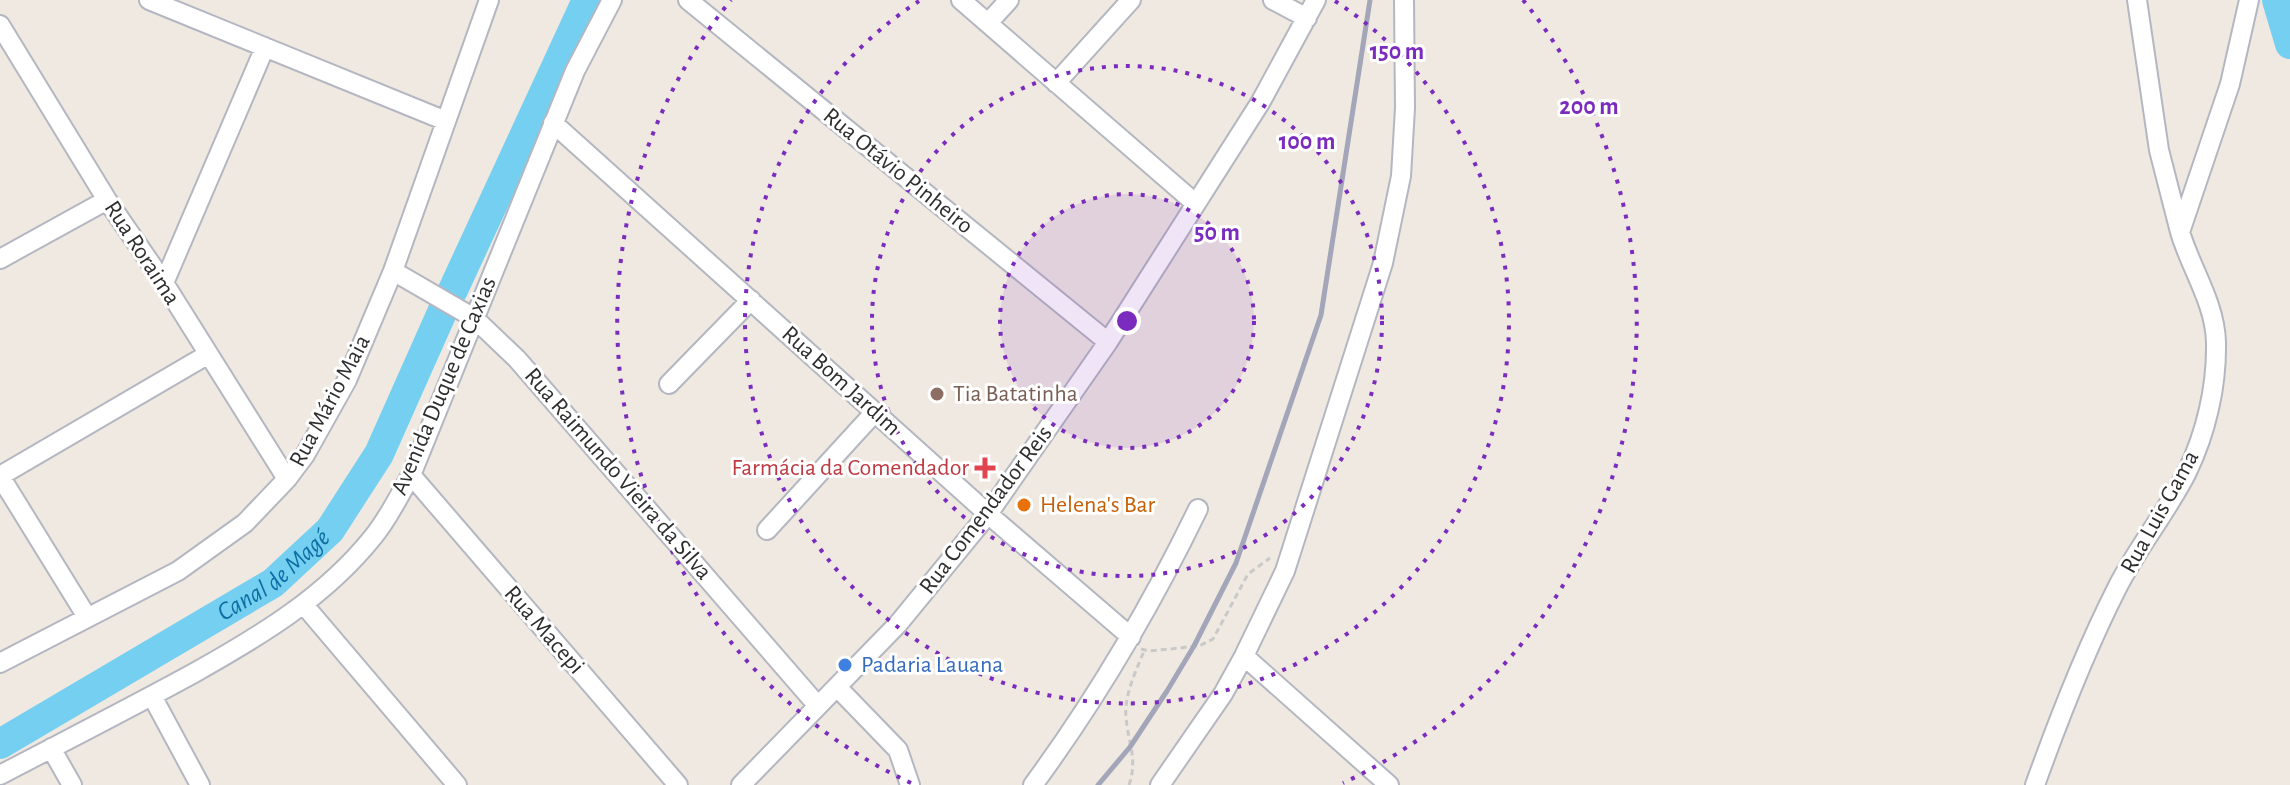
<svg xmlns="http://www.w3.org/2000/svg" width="2290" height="785" viewBox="0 0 2290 785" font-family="'Alegreya Sans',sans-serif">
<rect width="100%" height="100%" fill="#efe9e1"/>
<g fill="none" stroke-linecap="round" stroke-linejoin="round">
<!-- river -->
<g stroke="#75cff0" stroke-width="30">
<path d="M2277,0L2290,44"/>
<path d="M453,290L587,0"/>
<path id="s1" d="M0,744L273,583L330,530L379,454L444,308"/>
</g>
<defs>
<path id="minor" d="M149,0L446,121
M688,0L1108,342
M961,0L1195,203
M1273,0L1307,18
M2137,0L2159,150L2180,232
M988,23L1009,0
M0,25L107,200L164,283L287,479
M1056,83L1131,0
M553,123L988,514L1131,637
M0,259L107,200
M393,271L474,318L517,359L818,706
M164,283L265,47
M669,384L751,300
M411,475L678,785
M0,476L207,355
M0,476L87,617
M767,530L875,412
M304,605L457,785
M1244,656L1389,785
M0,663L178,571L245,523L287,479L305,455L347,380L393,271L489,0
M837,687L898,750L910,785
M152,696L200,785
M51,748L72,785
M0,775C65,741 130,708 194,673C260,636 325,597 373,537C388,519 399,496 411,475L575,71L612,0
M741,785L898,624L988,514L1108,342L1260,103L1316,0
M1033,785C1097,698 1151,606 1198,509
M1160,785L1223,694L1244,656L1285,571L1383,263L1401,176L1405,108L1404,0
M2035,785C2059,718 2085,651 2117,588C2137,548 2167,512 2187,472C2206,433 2217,386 2216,342C2215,303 2191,269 2180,232L2230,84L2249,0"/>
</defs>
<!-- minor casing -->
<use href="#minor" stroke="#b4b7c1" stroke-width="22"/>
<!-- path -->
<path stroke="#c9c9c9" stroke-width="3" stroke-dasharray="6 4" stroke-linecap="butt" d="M1141,649L1149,651L1180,648L1201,645L1213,639L1248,574L1270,558
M1129,785C1138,759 1128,743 1126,717C1124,695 1136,671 1144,651"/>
<!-- minor -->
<use href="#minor" stroke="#fff" stroke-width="18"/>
<!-- rail -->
<path stroke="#a3a6b8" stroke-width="5" d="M1098,785L1130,747L1167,691L1194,646L1236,563L1321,315L1370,0"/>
</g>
<!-- distance rings -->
<circle cx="1127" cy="321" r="127" fill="#7b2cbf" fill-opacity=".12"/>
<g fill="none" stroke="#7b2cbf" stroke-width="4" stroke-dasharray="4 8">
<circle cx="1127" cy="321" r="127"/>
<circle cx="1127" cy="321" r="255"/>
<path d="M1335 1A382 382 0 1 1 919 1"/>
<path d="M911 783A510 510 0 0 1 731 0M1523 0A510 510 0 0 1 1343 783"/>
</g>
<!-- markers -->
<circle fill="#8d6e63" stroke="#fff" stroke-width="3" cx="937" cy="394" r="8"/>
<path fill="#e0444e" stroke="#fff" stroke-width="3" d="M981 456h8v8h8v8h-8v8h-8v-8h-8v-8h8z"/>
<circle fill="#e8710a" stroke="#fff" stroke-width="3" cx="1024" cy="505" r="8"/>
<circle fill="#3f7fe0" stroke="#fff" stroke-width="3" cx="845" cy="665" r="8"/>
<g text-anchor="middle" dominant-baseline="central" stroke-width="6" stroke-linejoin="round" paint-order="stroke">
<!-- street labels -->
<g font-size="24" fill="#2e2e2e" stroke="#fff">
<text transform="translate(898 171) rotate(39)">Rua Otávio Pinheiro</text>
<text transform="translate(142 253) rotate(57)">Rua Roraima</text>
<text transform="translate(841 381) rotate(42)">Rua Bom Jardim</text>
<text transform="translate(444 386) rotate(-67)">Avenida Duque de Caxias</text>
<text transform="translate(330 401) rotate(-62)">Rua Mário Maia</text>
<text transform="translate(618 474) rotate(49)">Rua Raimundo Vieira da Silva</text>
<text transform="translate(986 510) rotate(-53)">Rua Comendador Reis</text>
<text transform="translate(2160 512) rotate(-61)">Rua Luis Gama</text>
<text transform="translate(544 630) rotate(49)">Rua Macepi</text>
</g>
<!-- education labels -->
<g font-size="24" fill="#785e54" stroke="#fff" text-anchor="start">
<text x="953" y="394">Tia Batatinha</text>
</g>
<!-- health labels -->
<g font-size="24" fill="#be3a42" stroke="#fff" text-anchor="end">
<text x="969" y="468">Farmácia da Comendador</text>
</g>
<!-- food labels -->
<g font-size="24" fill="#c56008" stroke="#fff" text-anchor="start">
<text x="1040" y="505">Helena's Bar</text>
</g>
<!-- shop labels -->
<g font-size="24" fill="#366cbe" stroke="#fff" text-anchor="start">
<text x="861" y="665">Padaria Lauana</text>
</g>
<!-- water labels -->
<g font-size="26" font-style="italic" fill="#0d6fa3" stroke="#fff">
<text stroke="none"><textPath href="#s1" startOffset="322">Canal de Magé</textPath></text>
</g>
</g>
<circle cx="1127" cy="321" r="12" fill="#7b2cbf" stroke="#fff" stroke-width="4"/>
<g font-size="24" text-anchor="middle" font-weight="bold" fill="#7b2cbf" stroke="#fff" stroke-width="6" stroke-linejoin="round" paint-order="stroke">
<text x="1397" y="59">150 m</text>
<text x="1589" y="114">200 m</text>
<text x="1307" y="149">100 m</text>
<text x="1217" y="240">50 m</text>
</g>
</svg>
